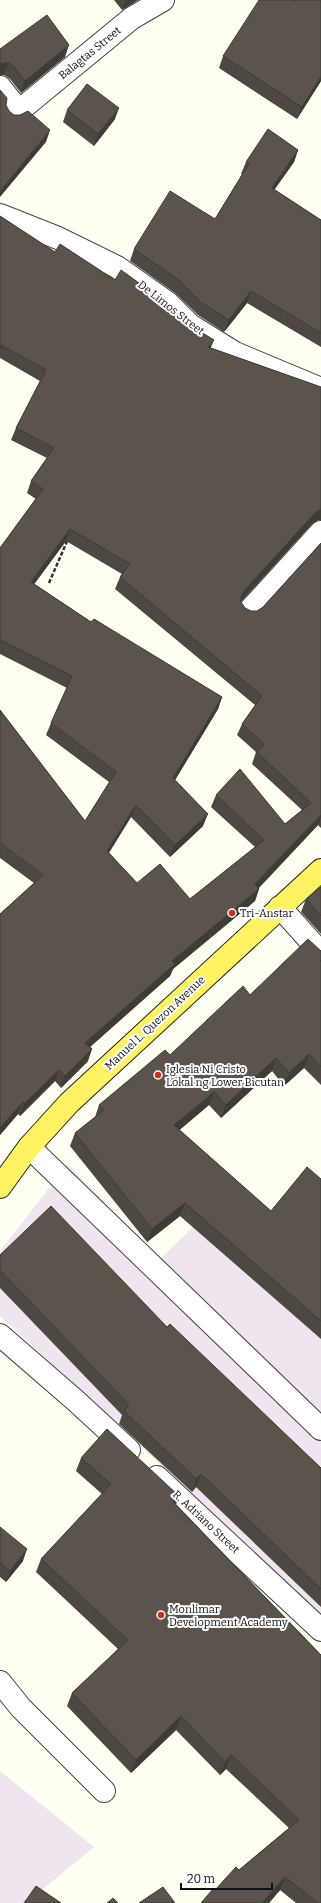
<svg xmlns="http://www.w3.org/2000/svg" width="321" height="1903" viewBox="0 0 321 1903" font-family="Bitter,serif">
<rect width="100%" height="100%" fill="#fffff3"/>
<!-- industrial -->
<path fill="#efe5ee" d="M68,1164L159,1260L194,1226L321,1338V1613L0,1316V1251Z
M0,1771L94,1847L26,1903H0Z"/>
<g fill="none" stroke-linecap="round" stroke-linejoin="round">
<defs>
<path id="minor" d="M0,87L19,111
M14,115L132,18L163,0
M0,215L58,238L117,267L168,303L190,325L235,353L321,389
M249,611L321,532
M280,907L321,953
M29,1147L321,1429
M0,1335L76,1401L129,1450
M157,1477L321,1630
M0,1682L21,1708L104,1791"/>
<path id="major" d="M0,1187L29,1147L69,1103L321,870"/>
</defs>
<!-- minor casing -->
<use href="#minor" stroke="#434343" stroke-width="24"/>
<!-- major casing -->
<use href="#major" stroke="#212121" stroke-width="24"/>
<!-- path -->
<path stroke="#323232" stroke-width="2.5" stroke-dasharray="4 2" stroke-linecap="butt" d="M49,583L68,539"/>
<!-- minor -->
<use href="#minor" stroke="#fff" stroke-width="22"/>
<!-- major -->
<use href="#major" stroke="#fff363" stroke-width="22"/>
</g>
<!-- wall -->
<path fill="#4d4841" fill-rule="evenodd" d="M114,0H138L122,10Z
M294,1L321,81L297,119L219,68L223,56Z
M0,49L65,57L21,93L10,79L4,75Z
M67,110L115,119L94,146L63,122Z
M298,150L294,162L274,190L321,220V347L247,303L224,332L198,315L175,293L130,261L134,249L215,219L242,174H241L246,162Z
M0,216L55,252L211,348L321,387V520H318L312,524L241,601V602L245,608L251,611H257L263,607L321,543V828L318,825L259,888L255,901L173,969L170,976L90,1047L88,1061L61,1088L55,1081L20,1116L18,1114L0,1135V914L34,883L0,858V710L85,821L109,782L46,735L51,723L67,688L0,654V548L36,499L27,493L31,481L47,458L11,440L16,428L40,381L0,358ZM66,541L122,574L120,577L115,589L255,705L242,724L237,735L256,752L252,764L302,810L285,824L216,795L211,807L255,847L190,899L137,883L109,853L131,817L170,857L203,826L175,780L218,709L222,697L91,622L34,584Z
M321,887V934L301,912L306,899Z
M321,951V1085L304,1068L284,1086L272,1071L221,1118L209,1105L179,1130L271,1211L321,1179V1339L180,1216L147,1242L70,1146L75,1133L95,1117L99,1105L170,1055L250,995Z
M0,1255L167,1327L321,1468V1607L196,1487L192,1492L119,1424L122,1415L0,1288Z
M81,1458L179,1496L176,1504L321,1655V1903H296L280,1890L269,1903H201L215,1890L289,1828L226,1769L220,1775L176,1730L131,1773L67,1706L72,1693L118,1649L36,1572L41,1559L102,1494L76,1471Z
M0,1527L23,1561L6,1582L0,1577Z"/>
<!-- shaded-wall -->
<path fill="#3f3b35" d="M126,0H138L122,10Z
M69,45L65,57L21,93L25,81Z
M2,63H9L4,75H0V64Z
M321,76V81L297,119L302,107Z
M119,108L115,119L94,146L98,134Z
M50,130L46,142L0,197V191Z
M298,150L294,162L267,200L272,188Z
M251,291L247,303L224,332L229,320Z
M214,340L209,352L208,347Z
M321,509V520H318L312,524L240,603L241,597L244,591L316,512Z
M70,529L66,541L27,594L31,582Z
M222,697L218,709L169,790L173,778Z
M136,805L131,817L102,863L107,851Z
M208,814L203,826L170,857L175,845Z
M321,815V818L318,825L251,896L255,884Z
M259,889L255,901L173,969L170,976L81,1055L85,1043L172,961Z
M92,1049L88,1061L61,1088L65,1076Z
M309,1054L304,1068L284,1086L289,1073Z
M276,1058L272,1071L221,1118L226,1105Z
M59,1070L55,1081L20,1116L24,1104Z
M214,1092L209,1105L169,1139L174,1125Z
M23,1102L18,1114L0,1135V1128Z
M185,1203L180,1216L147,1242L152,1229Z
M201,1474L196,1487L192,1492L196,1479Z
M179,1496L174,1510L173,1502Z
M27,1549L23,1561L6,1582L10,1571Z
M181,1716L176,1730L131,1773L136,1760Z
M231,1755L226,1769L220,1775L225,1762Z
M285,1877L280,1890L269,1903H262Z"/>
<!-- building -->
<path fill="#5a544c" stroke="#3f3b35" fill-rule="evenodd" d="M259,0H293L294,1L295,0H321V76L302,107L223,56Z
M47,15L69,45L25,81L14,67L9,63H2L0,64V49Z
M87,84L119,108L98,134L67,110Z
M0,90L7,98L6,105L9,111L14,115H20L28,111L50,130L0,191Z
M268,129L298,150L272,188L321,220V333L251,291L229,320L202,303L180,281L134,249L170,191L215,219L249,164L246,162Z
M0,216L55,252L60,244L115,280L121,270L164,301L188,324L214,340L208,347L321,387V509L316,512L244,591L241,597V602L245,608L251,611H257L263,607L321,543V815L255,884L259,889L172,961L175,964L85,1043L92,1049L65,1076L59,1070L24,1104L23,1102L0,1128V914L43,875L0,843V710L85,821L116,772L51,723L72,676L0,640V548L43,489L31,481L54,448L16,428L46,370L1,345L0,349ZM70,529L130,564L120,577L262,696L242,724L264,744L257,752L311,803L285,824L240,769L216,795L264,840L190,899L160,864L137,883L107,851L136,805L175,845L208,814L173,778L222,697L94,619L91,622L31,582Z
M321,887V916L306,899Z
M308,939L321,951V960L320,961L321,962V1067L309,1054L289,1073L276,1058L226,1105L214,1092L174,1125L271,1211L307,1167L321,1179V1321L185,1203L152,1229L75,1133L104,1110L99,1105L165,1050L170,1055L243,986L250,995Z
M51,1206L167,1327L170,1324L321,1468V1589L201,1474L196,1479L124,1411L129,1405L0,1270V1255Z
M107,1429L179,1496L173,1502L321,1655V1903H318L285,1877L262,1903H201L213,1889L215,1890L236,1867L239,1870L299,1820L231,1755L225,1762L181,1716L136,1760L72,1693L128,1640L41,1559L111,1484L81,1458Z
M0,1527L27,1549L10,1571L0,1563Z
M36,1886L61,1903H24Z
M163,1887L175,1903H139Z
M113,1898L118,1903H107Z"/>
<!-- markers -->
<g fill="#cb321d" stroke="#fff" stroke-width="1.5">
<circle cx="232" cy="913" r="4"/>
<circle cx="158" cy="1075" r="4"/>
<circle cx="161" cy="1615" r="4"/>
</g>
<g text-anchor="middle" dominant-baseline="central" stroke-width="4" stroke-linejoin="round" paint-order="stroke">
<!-- street labels -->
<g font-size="11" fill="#101010" stroke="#fff">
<text transform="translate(90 53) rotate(-39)">Balagtas Street</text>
<text transform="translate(171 308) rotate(38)">De Limos Street</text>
<text transform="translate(155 1023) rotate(-43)">Manuel L. Quezon Avenue</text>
<text transform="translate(206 1522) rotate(43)">R. Adriano Street</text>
</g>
<!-- poi labels -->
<g font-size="11" fill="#101010" stroke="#fff" text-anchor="start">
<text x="240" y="913">Tri-Anstar</text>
<text x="166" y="1069">Iglesia Ni Cristo<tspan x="166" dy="13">Lokal ng Lower Bicutan</tspan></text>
<text x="169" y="1609">Monlimar<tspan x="169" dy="13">Development Academy</tspan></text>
</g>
</g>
<!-- scale -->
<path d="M181 1883v6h91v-6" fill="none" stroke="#101010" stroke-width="2"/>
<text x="187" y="1883" font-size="12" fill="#101010" stroke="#ffffff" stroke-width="3" paint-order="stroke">20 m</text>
</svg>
